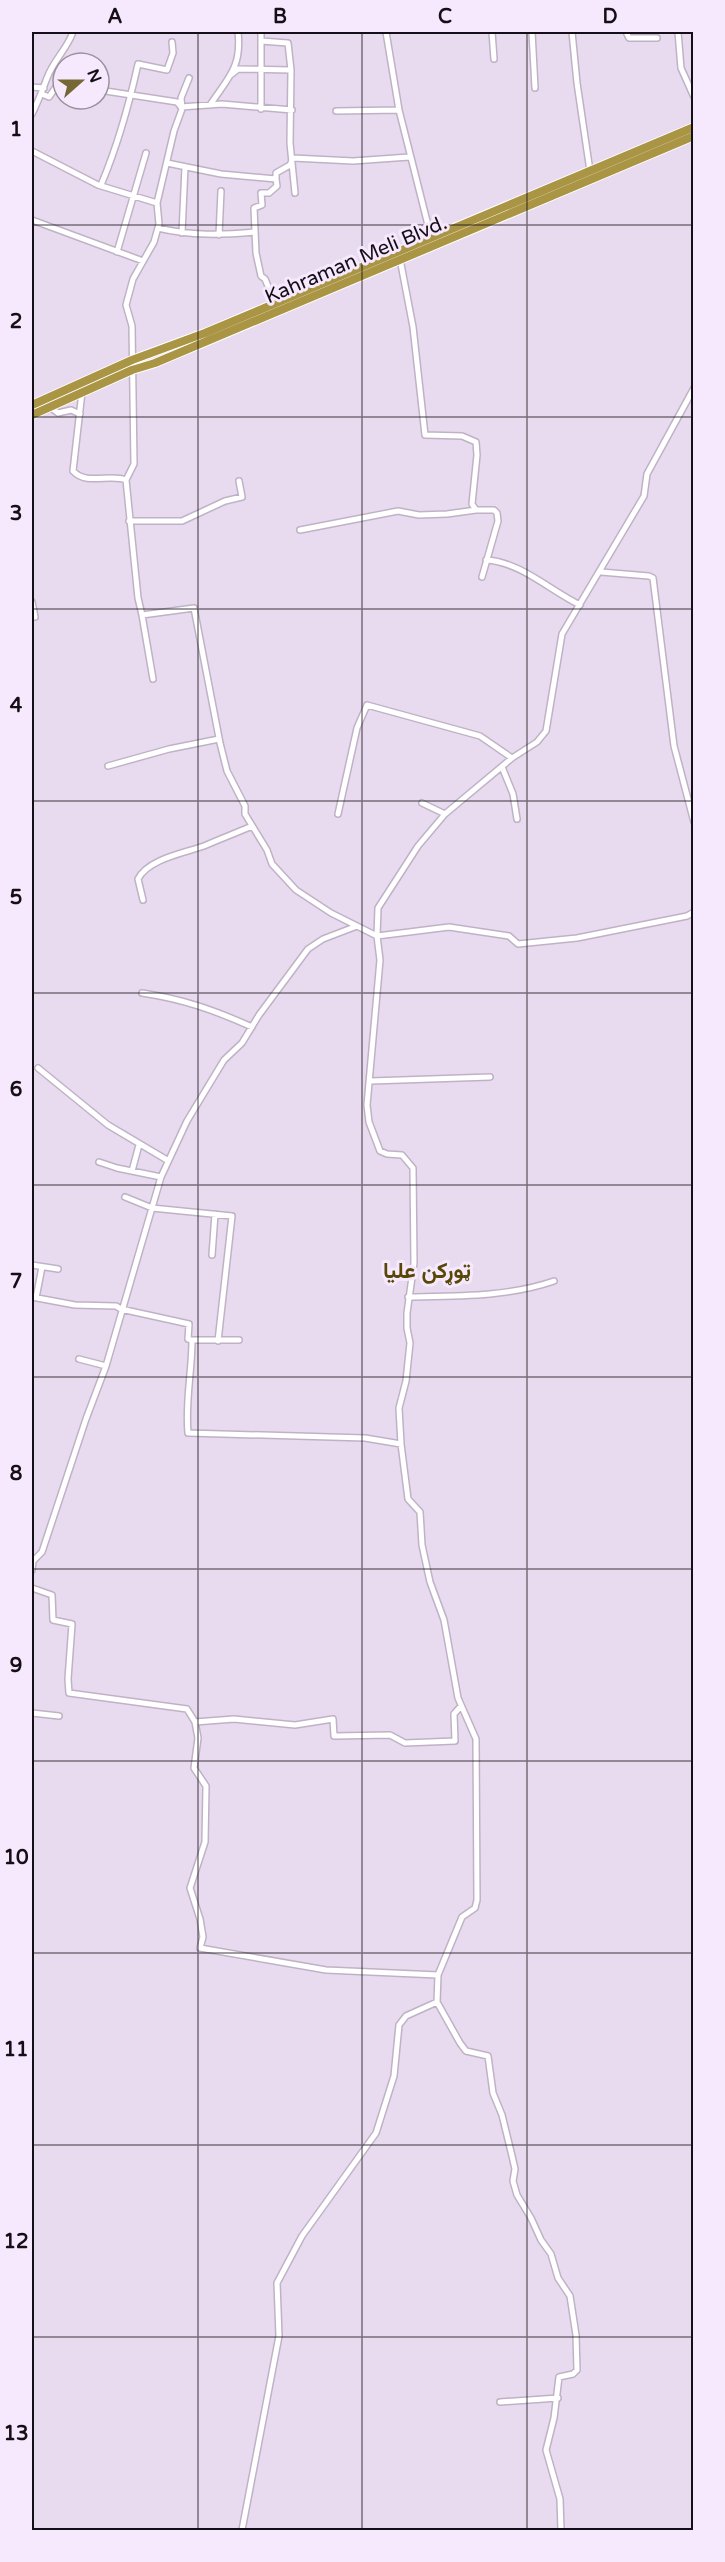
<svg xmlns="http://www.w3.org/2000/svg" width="725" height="2562" viewBox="0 0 725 2562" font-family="'Varela Round',Vazirmatn,sans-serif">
<rect width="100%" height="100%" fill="#e9dbef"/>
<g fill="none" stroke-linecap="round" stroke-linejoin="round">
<defs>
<path id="minor" d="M386,32L399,110L431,237
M492,32L494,59
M532,32L535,88
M572,32L577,83L590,171
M626,32L629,38H657
M678,32L681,68L694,97
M261,41L288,43L291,70
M232,74L238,69L291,70L290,143L295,193
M189,78L181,98L182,109L174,131L157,203L159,224L154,242L133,279L126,305L132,326L134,464L126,480L138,598L142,615L194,608L220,743L227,771L245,806V814L267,850L272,864L296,890L331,913L357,926
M32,87L44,88
M99,90L177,102L181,107L222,104L292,110
M42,94L49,97L58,84L63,82
M210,105C228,78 242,67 238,32
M261,109V32
M336,111L399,110
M32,114C38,102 42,91 47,78C53,61 67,49 73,32
M32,151L98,185L157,203
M167,163L221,174L276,179V173L290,165L293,158L353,161L409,157
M101,185C117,147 129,105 138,64L167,70L173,53L172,42
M32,220L143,261
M158,228C191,236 222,235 255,232
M182,233L185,167
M219,235L221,191
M117,252L146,153
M400,259L413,327L425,435L462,436L476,442L477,455L472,504L476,510H494L497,513L498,521L482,577
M275,303L265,279L261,276L256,253L254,208L262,205L261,193H269L277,186L276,179
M82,392L73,471C87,486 110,473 126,480
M50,407L58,413L71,410L80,414
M129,521H182L225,501L242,497L239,481
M300,530L398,511L419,515L447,514L476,510
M486,560C521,562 549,590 580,605
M601,572L649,576L653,578L674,746L694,822
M32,602L35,617
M142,615L153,679
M108,766L169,749L219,739
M502,767L513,794L517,819
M422,803L445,814
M338,814L357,728L367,705L480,736L512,758
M143,900L138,879C148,859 184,853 204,846C220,839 236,833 252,826
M142,993C183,999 214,1010 252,1027
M38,1068L108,1125L167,1160
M371,1081L490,1077
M99,1162L117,1168L161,1177
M132,1171L139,1145
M125,1197L152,1208L232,1216L218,1341
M212,1255L215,1214
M32,1265L58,1269
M32,1297L75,1305L116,1306L121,1309L189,1324L188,1339L192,1340C192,1371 185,1402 188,1433L365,1438L401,1444
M408,1297C456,1296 508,1297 554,1281
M36,1298L42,1267
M192,1340H239
M79,1359L106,1366
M32,1570L33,1561L42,1552L86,1419L106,1366L161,1177L187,1121L224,1060L242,1043L259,1015L308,949L323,939L357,926L377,936L449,927L509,936L518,944L577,938L687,916L694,912
M32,1588L52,1595L53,1620L72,1624L68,1679L69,1693L187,1709L195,1722L198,1738L194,1768L206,1786L205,1842L190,1888L200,1919L203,1937L200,1948L326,1970L438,1975
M32,1713L59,1716
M195,1722L234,1719L295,1725L333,1719L334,1736L390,1735L405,1743L455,1741L454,1714L461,1706
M437,2002L460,2043L466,2051L488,2056L493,2093L502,2115L512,2156L515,2169L513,2181L517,2195L531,2218L541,2240L551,2254L558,2278L570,2296L576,2335L577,2370L573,2374L559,2377L554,2418L546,2450L560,2499L561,2530
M500,2402L558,2398
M242,2530L279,2336L277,2283L302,2236L376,2133L394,2076L399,2025L406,2016L437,2002L438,1975L462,1917L475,1908L477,1900L476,1739L458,1698L444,1620L430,1582L422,1545L420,1512L408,1499L401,1444L399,1408L406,1381L410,1343L407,1328V1313L414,1263L413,1168L402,1155L387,1154L380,1151L369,1122L367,1105L380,960L377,936L378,908L418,846L445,814L512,758L537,742L546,731L562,634L644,496L647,474L694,388"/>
<path id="highway" d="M32,405L132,360L205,333L694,127
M32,415L132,370L155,363L694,136"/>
</defs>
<!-- minor casing -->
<use href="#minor" stroke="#c0b2c6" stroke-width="8"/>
<!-- highway casing -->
<use href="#highway" stroke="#fff" stroke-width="10"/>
<!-- minor -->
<use href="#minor" stroke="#fff" stroke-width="5"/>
<!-- highway -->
<use href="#highway" stroke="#aa9545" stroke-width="8"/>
</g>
<!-- grid -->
<path fill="none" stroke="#140f16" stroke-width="1.5" stroke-opacity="0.55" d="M198,32V2530M362,32V2530M527,32V2530M32,225H694M32,417H694M32,609H694M32,801H694M32,993H694M32,1185H694M32,1377H694M32,1569H694M32,1761H694M32,1953H694M32,2145H694M32,2337H694"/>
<g text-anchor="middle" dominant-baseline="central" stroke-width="6" stroke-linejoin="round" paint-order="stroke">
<!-- street labels -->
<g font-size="20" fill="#140f16" stroke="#f6e8fd">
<text transform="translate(356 260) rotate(-23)">Kahraman Meli Blvd.</text>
</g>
<!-- quarter labels -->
<g font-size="22" font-weight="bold" fill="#574806" stroke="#f6e8fd">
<text x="427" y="1271">ټوړکن علیا</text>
</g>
</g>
<!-- border -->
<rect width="725" height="2562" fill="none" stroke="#f6e8fd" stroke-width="66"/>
<!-- north arrow -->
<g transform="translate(81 81) rotate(69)"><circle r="28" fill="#f6e8fd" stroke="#9c91a1" stroke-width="1.5"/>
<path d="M0-4.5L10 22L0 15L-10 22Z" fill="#766835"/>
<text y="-9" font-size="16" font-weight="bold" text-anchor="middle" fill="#140f16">N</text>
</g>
<rect x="33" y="33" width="659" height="2496" fill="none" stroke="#140f16" stroke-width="2"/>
<g font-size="20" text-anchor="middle" font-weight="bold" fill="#140f16">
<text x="115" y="23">A</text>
<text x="280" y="23">B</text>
<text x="445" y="23">C</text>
<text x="610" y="23">D</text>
<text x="16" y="136">1</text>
<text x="16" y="328">2</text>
<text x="16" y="520">3</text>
<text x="16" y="712">4</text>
<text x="16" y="904">5</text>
<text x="16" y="1096">6</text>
<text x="16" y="1288">7</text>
<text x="16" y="1480">8</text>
<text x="16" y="1672">9</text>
<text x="16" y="1864">10</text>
<text x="16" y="2056">11</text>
<text x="16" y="2248">12</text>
<text x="16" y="2440">13</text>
</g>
</svg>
